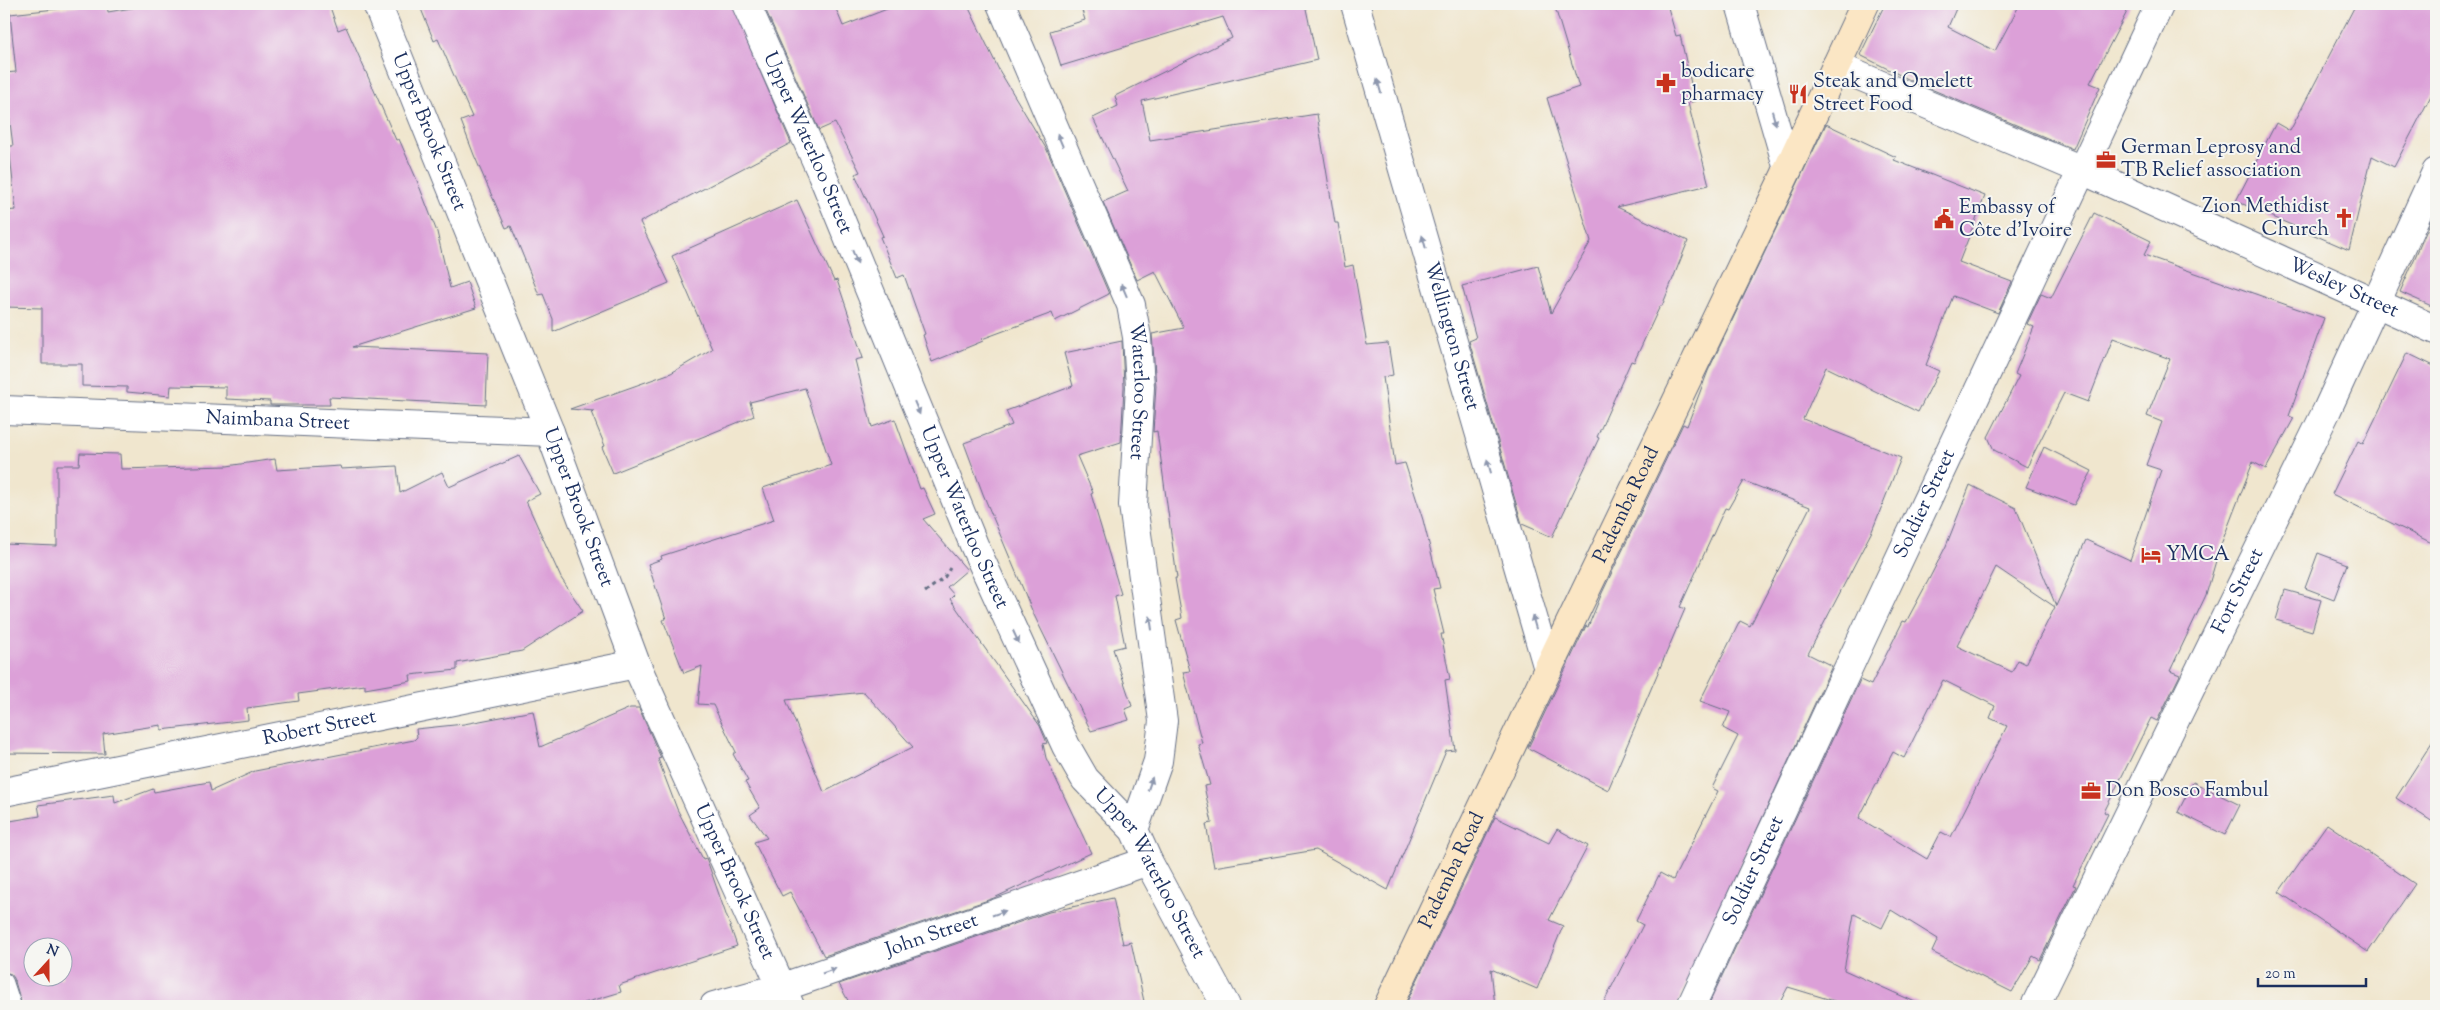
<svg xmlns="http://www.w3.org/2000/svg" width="2440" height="1010" viewBox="0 0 2440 1010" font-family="'Sorts Mill Goudy',serif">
<rect width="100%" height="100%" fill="#f6f6f2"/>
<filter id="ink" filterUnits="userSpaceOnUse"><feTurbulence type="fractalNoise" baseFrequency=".02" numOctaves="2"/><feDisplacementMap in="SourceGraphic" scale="10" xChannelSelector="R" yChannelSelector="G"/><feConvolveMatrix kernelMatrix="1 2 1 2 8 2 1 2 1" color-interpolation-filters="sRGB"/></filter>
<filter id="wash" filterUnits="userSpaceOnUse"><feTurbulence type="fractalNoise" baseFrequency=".0096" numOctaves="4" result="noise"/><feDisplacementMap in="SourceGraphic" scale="20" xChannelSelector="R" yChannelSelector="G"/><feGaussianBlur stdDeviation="1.12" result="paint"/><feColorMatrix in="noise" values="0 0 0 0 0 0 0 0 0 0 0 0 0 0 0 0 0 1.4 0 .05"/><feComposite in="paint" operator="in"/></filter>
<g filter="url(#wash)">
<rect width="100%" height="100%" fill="#f0e6ce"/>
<g id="blocks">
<!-- building -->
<path fill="#dca0d8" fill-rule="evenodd" d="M101,4H107L108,12L155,4H329L338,30L346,27L396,140L399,139L416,178L437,232L450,288L467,282L476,308L352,347L488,353L486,405L329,397L330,405H270V401L226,399V387L171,386L170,396L127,392V387L82,386V364H42V308L4,307V211L16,210L9,146H13L4,75V73L16,72L10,14Z
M419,4H731L791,143L640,222L669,283L553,332V319L543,294L539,295L511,226L506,228L474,155L461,121L472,117L438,39L434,41Z
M763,4H834L843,26L900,4H967L999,70L1047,150L1109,294L1055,321L1052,313L982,339L983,341L932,362L923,335L925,334L904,275L897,278L880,237L883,236L855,174L860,172L835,123L819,130Z
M1080,4H1305L1317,60L1142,101L1150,140L1317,114L1335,223H1338L1345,267L1353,265L1367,345L1388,343L1393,375L1383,377L1395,465L1405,463L1423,520L1440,588L1433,589L1444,634H1441L1450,679L1445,680L1455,750L1446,751L1388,890L1316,850L1214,867L1206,824L1212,823L1204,786L1210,785L1198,744L1202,743L1183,672L1190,671L1176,620L1182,618L1175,578H1177L1157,431L1153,432L1156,386L1152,334L1184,328L1155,271L1137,280L1103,202L1128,191L1093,118L1118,106L1115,96L1232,38L1223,17L1061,66L1050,31L1085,20Z
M1554,4H1667L1676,36L1680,35L1695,101L1688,103L1709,185L1617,207L1688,241L1662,306H1660L1634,362L1631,361L1597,437L1599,438L1552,537L1522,524L1469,341L1476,338L1462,286L1538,266L1551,313L1591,241L1547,98L1579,87Z
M1885,4H1958L1948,27L1995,51L2020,4H2131L2090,83L2100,87L2073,149L1912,81L1860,55Z
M2356,4H2436V86L2394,167L2372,156L2349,250L2236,201L2276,123L2290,131Z
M1826,124L1896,157L1894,160L1985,196L1959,262L2012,282L1998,313L1953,296L1926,365L1939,371L1918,412L1826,367L1803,419L1901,458L1872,531L1808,654L1832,666L1676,1006H1602L1643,925L1636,921L1660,873L1673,880L1718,791L1712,788L1738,736L1723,728L1730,712L1700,701L1740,621L1750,626L1810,507L1744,481L1728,509L1725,508L1680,607L1685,609L1608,790L1528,748L1586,626L1588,627L1602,593L1683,424L1687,426L1708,371Z
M797,200L834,281L837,280L863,358L855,360L872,427L895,419L920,489L923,488L935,514L923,519L967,570L947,587L954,595L950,599L1040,726L1047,743L1043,744L1046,758L1091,853L994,898L824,956L790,892L782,896L754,842L767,838L750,815L760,808L745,782L748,781L733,754L736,752L713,705L698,704L702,666L684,673L663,620L666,619L648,564L662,559L661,556L774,520L763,488L831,465L805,388L750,402L754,416L613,473L602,447L605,446L591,412L594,411L570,409L671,373L712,349L672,256ZM864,692L913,747L824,792L786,700Z
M2436,209V308L2400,292Z
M2094,213L2151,241L2144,255L2324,318L2289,416L2294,418L2266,469L2253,462L2220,547L2206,595L2170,671L2180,675L2157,721L2151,718L2104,812L2108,814L2073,885L2076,886L2040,960L2033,956L2012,992L1932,952L1938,939L1891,910L1882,928L1854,914L1844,970L1924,1006H1851L1788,987L1778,1006H1708L1860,680L1871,685L1903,621L1906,622L1928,581L1946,546L1970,485L2016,508L2056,606L2086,540L2130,560L2161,470L2146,465L2162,422L2147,416L2170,359L2113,338L2088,402L2064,393L2027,467L1994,450L1988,437L2019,376L2015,374L2034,327L2027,324L2041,294L2051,298ZM1996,567L2055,607L2026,664L2018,660L2012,672L1957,646ZM1943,680L1995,706L1990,718L2007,726L1951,837L1941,832L1927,859L1859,818L1893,752L1904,758Z
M1122,341L1124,387L1121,442L1077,456L1093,493L1091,494L1121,594L1115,596L1125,646L1113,649L1132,706L1125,709L1129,720L1091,731L1034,615L983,494L964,443L1012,425L1006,411L1073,386L1064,353Z
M2407,353L2436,367V545L2332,494L2358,441L2363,444Z
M2044,447L2092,471L2074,505L2026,487Z
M80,453L120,454L121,469L227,466L275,459L277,470L340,466L341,469L397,466L400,493L442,472L449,487L519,456L540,494L526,501L561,578L583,611L522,651L457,663V670L410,675L411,681L365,689V685L298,694L299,701L247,708L248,720L161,730V725L103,734L105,754L4,753V544L57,546V465H79Z
M2318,553L2347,564L2334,599L2305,588Z
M2285,590L2321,600L2312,631L2276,620Z
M630,708H639L661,758L658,759L677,809L703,859L706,858L708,863L737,946L619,985L621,992L574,1006H22L14,978L11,974L4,972V822L40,816L38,805L114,795L115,803L153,789L154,792L209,782L211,791L255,771L414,740L417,737L416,729L464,724L533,711L540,747ZM32,948H62V978H32Z
M2436,736V824L2396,798Z
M2193,782L2240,805L2225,835L2178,812Z
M1495,817L1549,843L1557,829L1588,846L1549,920L1563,926L1537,989L1491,969L1495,1006H1405Z
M2327,824L2415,884L2368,952L2279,892Z
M1113,898L1123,944L1131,942L1145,1006H851L839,984L1049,912Z"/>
</g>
</g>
<g filter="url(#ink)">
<use href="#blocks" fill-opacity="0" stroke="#666f85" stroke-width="1"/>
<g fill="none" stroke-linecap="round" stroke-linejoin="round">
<defs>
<path id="lane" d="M4,982L12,1006"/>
<g id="street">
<path id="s1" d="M377,4L550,432L636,664L790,1006"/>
<path id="s2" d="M746,4L822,174L974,545L1066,746L1085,779L1134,830L1148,861L1226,1006"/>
<path id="s3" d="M1001,4L1131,305L1137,337L1140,387L1133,505L1163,721L1158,761L1134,830"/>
<path id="s4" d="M1355,4L1548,669"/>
<path d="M1740,4L1788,169"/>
<path id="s5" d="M1836,66L2082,170L2436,330"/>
<path id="s6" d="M4,410L550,432"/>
<path id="s7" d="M4,792L636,664"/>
<path id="s8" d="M714,1006L783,987L1148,861"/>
<path id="s9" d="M1691,1006L1872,617L2160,4"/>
<path id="s10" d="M2035,1006L2327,410L2436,172"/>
</g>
<g id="secondary">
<path id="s11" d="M1388,1006L1548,669L1788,169L1865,4"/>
</g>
</defs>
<!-- lane casing -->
<use href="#lane" stroke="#666f85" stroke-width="20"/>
<!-- street casing -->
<use href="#street" stroke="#666f85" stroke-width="30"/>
<!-- secondary casing -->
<use href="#secondary" stroke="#666f85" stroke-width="30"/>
<!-- path -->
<path stroke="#666f85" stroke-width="3" stroke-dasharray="4 4" stroke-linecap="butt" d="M925,592L944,578L950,568"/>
<!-- lane -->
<use href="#lane" stroke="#fff" stroke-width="18"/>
<!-- street -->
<use href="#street" stroke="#fff" stroke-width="28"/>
<!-- secondary -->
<use href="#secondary" stroke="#fbe6c4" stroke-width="28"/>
</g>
<!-- one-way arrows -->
<defs><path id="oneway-solid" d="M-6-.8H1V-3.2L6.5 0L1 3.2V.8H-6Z" transform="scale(1.25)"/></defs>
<g fill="#8d97ae">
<use href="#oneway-solid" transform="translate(1379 86) rotate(-106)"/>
<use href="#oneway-solid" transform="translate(1774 118) rotate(74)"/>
<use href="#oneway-solid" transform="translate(1060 140) rotate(-113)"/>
<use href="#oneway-solid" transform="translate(1424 242) rotate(-106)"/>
<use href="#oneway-solid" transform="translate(855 257) rotate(68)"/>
<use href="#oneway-solid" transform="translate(1124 290) rotate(-113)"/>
<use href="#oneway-solid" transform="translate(917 408) rotate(67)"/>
<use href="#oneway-solid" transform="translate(1489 466) rotate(-106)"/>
<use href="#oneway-solid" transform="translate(1534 622) rotate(-106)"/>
<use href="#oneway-solid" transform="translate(1151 623) rotate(-98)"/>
<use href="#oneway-solid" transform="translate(1016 637) rotate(65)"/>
<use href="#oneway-solid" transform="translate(1150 784) rotate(-71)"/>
<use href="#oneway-solid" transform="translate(999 913) rotate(-19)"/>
<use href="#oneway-solid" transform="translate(829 971) rotate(-19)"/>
</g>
</g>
<!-- icons -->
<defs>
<symbol id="pharmacy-bare" viewBox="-9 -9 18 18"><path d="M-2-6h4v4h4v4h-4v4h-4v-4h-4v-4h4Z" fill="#c8321e" stroke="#f6f6f2" stroke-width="2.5" paint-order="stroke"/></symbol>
<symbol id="restaurant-bare" viewBox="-9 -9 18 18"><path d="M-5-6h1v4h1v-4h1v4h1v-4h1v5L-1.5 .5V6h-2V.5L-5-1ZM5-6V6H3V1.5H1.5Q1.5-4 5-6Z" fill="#c8321e" stroke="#f6f6f2" stroke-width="2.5" paint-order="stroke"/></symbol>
<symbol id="office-bare" viewBox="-9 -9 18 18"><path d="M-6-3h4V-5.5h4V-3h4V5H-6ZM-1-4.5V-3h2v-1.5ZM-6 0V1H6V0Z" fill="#c8321e" stroke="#f6f6f2" stroke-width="2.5" paint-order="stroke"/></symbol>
<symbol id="church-bare" viewBox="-9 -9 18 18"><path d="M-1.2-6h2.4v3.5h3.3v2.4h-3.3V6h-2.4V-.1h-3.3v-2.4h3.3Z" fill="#c8321e" stroke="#f6f6f2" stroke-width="2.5" paint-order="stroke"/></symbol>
<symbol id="civic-bare" viewBox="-9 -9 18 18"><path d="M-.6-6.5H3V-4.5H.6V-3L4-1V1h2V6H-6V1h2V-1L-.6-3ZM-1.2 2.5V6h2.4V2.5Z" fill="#c8321e" stroke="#f6f6f2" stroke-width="2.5" paint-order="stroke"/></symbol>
<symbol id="hotel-bare" viewBox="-9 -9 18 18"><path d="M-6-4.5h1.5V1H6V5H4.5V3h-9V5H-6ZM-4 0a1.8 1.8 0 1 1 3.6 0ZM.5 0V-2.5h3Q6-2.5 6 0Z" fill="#c8321e" stroke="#f6f6f2" stroke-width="2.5" paint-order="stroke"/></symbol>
</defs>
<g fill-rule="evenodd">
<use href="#pharmacy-bare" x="1652" y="69" width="28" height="28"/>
<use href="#restaurant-bare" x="1784" y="80" width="28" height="28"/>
<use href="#office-bare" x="2092" y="146" width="28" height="28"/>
<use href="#church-bare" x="2330" y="204" width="28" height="28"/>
<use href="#civic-bare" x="1930" y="205" width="28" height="28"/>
<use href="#hotel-bare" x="2137" y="541" width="28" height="28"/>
<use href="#office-bare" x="2077" y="777" width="28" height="28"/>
</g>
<g text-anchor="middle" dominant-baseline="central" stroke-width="4" stroke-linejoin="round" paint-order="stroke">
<!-- poi labels -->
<g font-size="20" fill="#1b2f5e" stroke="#f6f6f2" text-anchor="start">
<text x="1681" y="72">bodicare<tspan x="1681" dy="23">pharmacy</tspan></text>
<text x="1813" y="82">Steak and Omelett<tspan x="1813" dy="23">Street Food</tspan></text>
<text x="2121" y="148">German Leprosy and<tspan x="2121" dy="23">TB Relief association</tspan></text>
<text x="2329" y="207" text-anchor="end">Zion Methidist<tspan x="2329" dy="23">Church</tspan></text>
<text x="1959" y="208">Embassy of<tspan x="1959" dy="23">Côte d'Ivoire</tspan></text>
<text x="2166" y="555">YMCA</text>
<text x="2106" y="791">Don Bosco Fambul</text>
</g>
<!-- street labels -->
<g font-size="20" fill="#1b2f5e" stroke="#f6f6f2">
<text stroke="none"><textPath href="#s1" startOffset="138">Upper Brook Street</textPath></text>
<text stroke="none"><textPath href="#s2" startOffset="152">Upper Waterloo Street</textPath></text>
<text stroke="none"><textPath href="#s5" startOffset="554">Wesley Street</textPath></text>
<text stroke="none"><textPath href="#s4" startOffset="346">Wellington Street</textPath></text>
<text stroke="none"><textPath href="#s3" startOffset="415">Waterloo Street</textPath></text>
<text stroke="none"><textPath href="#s6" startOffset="274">Naimbana Street</textPath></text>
<text stroke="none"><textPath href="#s9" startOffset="554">Soldier Street</textPath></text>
<text stroke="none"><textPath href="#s11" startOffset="555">Pademba Road</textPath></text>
<text stroke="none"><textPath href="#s1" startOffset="542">Upper Brook Street</textPath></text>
<text stroke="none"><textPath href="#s2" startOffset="558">Upper Waterloo Street</textPath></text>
<text stroke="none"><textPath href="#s10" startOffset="462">Fort Street</textPath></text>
<text stroke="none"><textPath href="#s7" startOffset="322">Robert Street</textPath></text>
<text stroke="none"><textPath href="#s11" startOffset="150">Pademba Road</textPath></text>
<text stroke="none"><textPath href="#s9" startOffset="149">Soldier Street</textPath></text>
<text stroke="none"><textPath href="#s2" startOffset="962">Upper Waterloo Street</textPath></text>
<text stroke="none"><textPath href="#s1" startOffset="948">Upper Brook Street</textPath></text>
<text stroke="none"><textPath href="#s8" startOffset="229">John Street</textPath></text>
</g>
</g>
<!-- margin -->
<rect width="2440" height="1010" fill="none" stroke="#f6f6f2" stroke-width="20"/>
<!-- north arrow -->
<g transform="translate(48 962) rotate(21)"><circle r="24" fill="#f6f6f2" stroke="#9ea6b7"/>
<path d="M0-4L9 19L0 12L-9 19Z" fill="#c8321e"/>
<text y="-8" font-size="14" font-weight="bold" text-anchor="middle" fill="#1b2f5e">N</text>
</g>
<!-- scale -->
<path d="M2258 978v8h108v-8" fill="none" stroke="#1b2f5e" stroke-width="2.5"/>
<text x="2265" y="978" font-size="15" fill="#1b2f5e" stroke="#f6f6f2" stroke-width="4" paint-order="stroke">20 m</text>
</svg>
